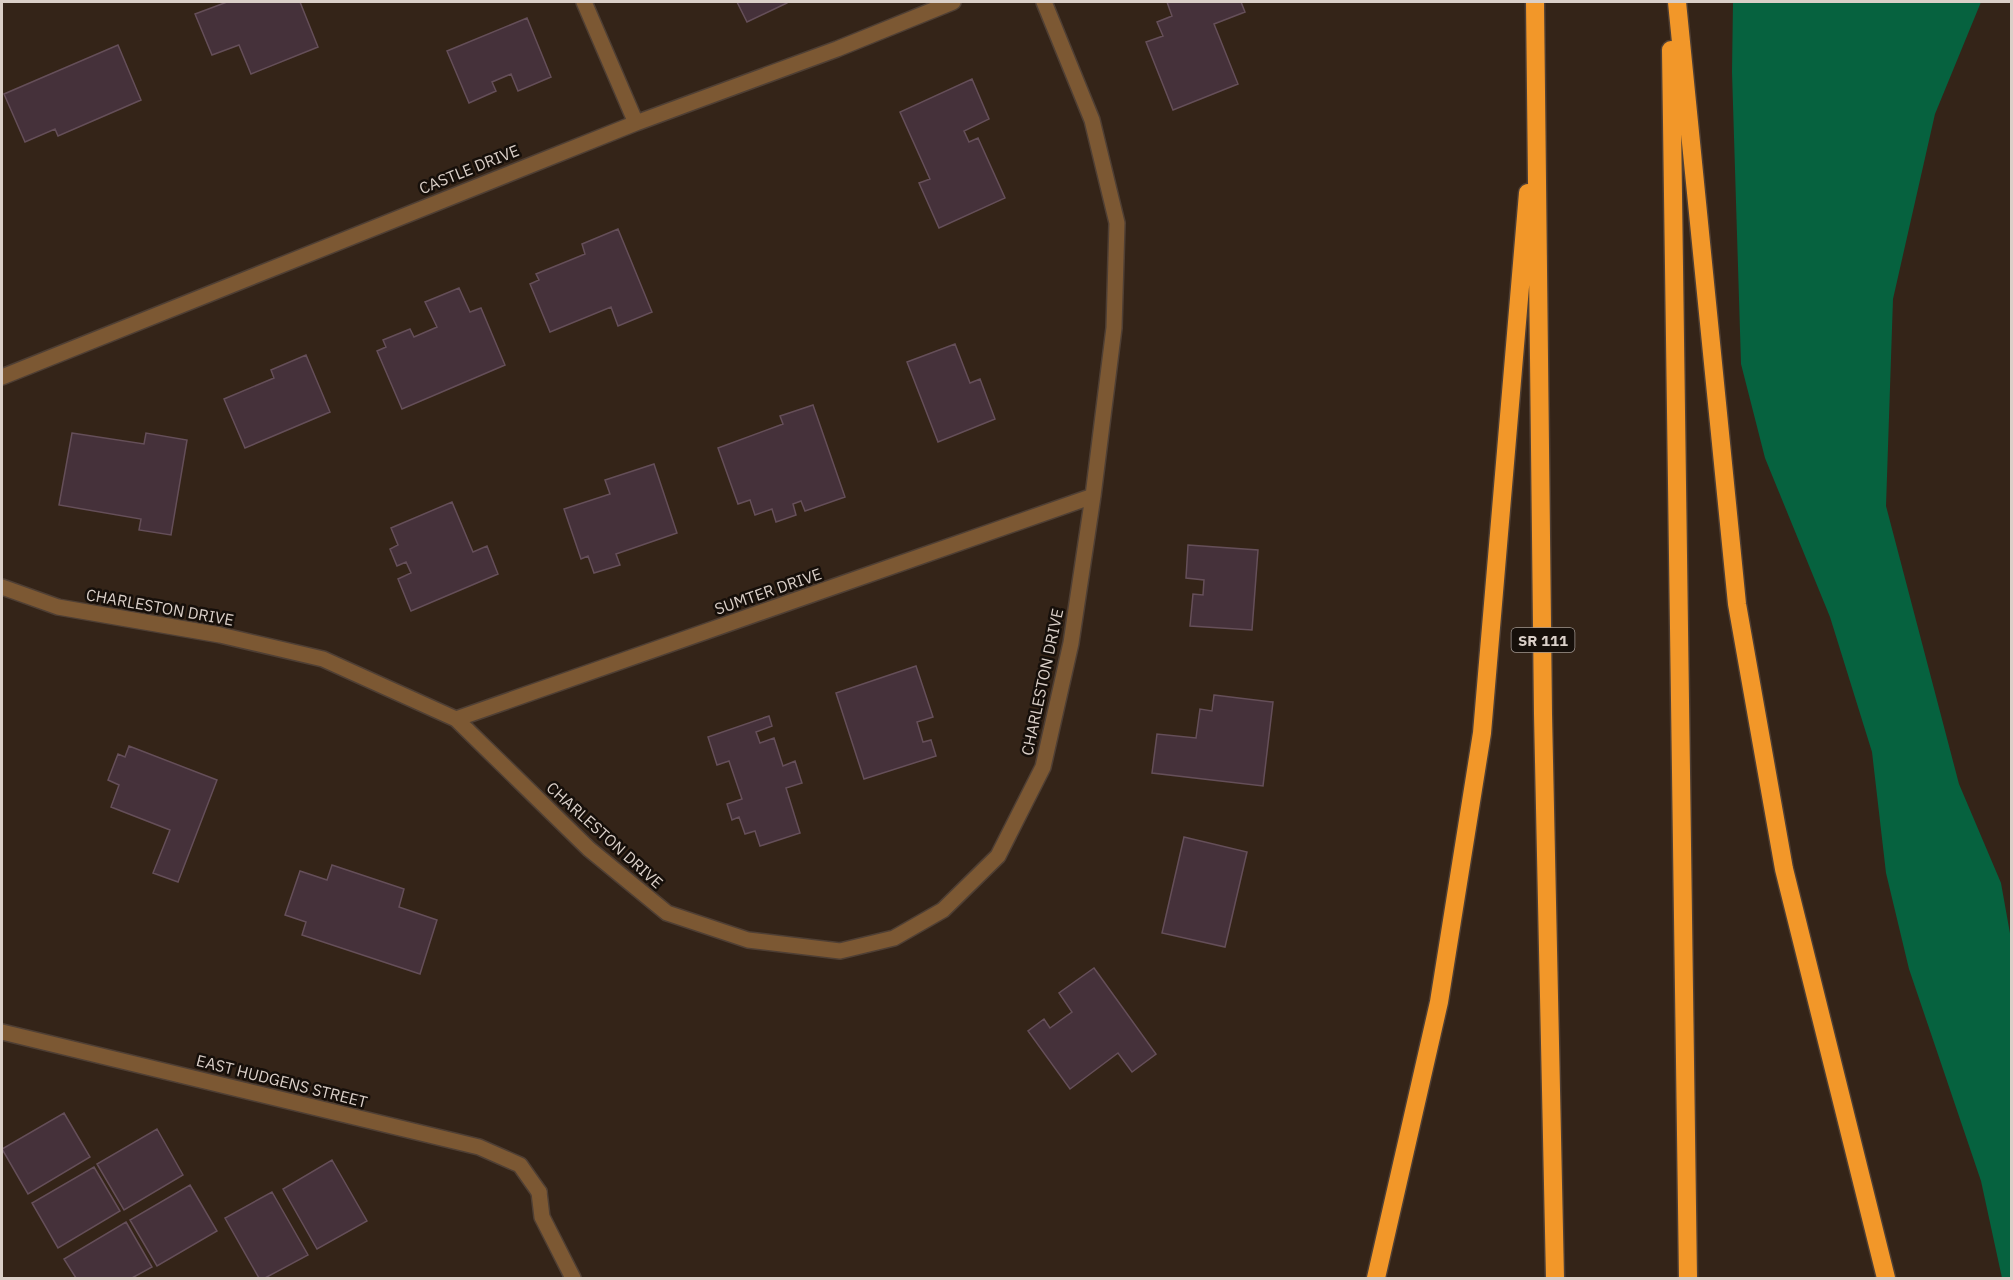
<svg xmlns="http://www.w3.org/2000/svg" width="2013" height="1280" viewBox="0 0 2013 1280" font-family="'IBM Plex Sans',sans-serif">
<rect width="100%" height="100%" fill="#342418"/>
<!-- forest -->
<path fill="#06623f" d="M1733,2H1981L1935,114L1893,299L1886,506L1959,784L2001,883L2011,939V1278H2002L1981,1181L1909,969L1886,873L1872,752L1830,617L1765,458L1741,364L1732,72Z"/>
<!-- building -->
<path fill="#45313a" stroke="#654f59" stroke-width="1.5" d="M227,2H300L318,47L251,74L239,45L212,55L195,14Z
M737,2H787V3L747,22Z
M1167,2H1241L1245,12L1214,24L1238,84L1173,110L1146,42L1163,36L1157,22L1172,16Z
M527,18L551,77L518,91L511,74L492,82L496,91L469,103L447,51Z
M118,45L141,100L58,136L55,129L25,142L4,94Z
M972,79L989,119L964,131L969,142L978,138L1005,198L939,228L919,183L930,179L900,112Z
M618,229L652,312L618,326L611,307L550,332L530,284L539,280L536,274L585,254L582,244Z
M459,288L470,312L481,308L505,365L402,409L377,351L386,347L383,340L410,329L414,337L437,327L425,302Z
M955,344L970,383L980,379L995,419L938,442L907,362Z
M306,355L330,412L245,448L224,399L274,378L271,370Z
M813,405L845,497L805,511L801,501L793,504L796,515L776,522L772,509L755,515L750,500L738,504L718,448L783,424L780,416Z
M72,433L144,444L146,433L187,440L171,535L139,530L141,519L59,505Z
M654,464L677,533L616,554L620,565L594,573L588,556L581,559L564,509L610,494L605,480Z
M452,502L473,552L487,546L498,574L411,611L398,579L411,573L406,562L397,566L390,549L398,545L391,528Z
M1188,545L1258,550L1252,630L1190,626L1193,594L1203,595L1204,580L1186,578Z
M916,666L933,717L917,722L923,742L931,740L936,756L864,779L836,693Z
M1214,695L1273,702L1263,786L1152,773L1157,734L1196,738L1200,709L1212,711Z
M769,716L772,726L756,732L760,743L774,738L783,766L795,761L802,783L786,788L800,833L760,846L755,831L745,834L739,817L732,820L727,804L742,799L729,761L717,765L708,737Z
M129,746L217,780L178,882L153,873L170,830L111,807L119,785L108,780L118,754L125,757Z
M1184,837L1247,852L1225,947L1162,933Z
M332,865L404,889L399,907L437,920L420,974L302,935L306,922L285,915L300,871L327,880Z
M1094,968L1156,1054L1132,1072L1118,1053L1070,1089L1028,1031L1044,1019L1050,1028L1072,1012L1059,993Z
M64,1113L90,1157L28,1194L2,1149Z
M157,1129L183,1175L124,1210L97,1164Z
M332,1160L367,1221L317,1249L283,1189Z
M94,1167L120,1211L58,1248L32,1203Z
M190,1185L217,1231L157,1266L130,1220Z
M272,1192L308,1255L265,1278H259L225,1218Z
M126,1222L152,1267L132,1278H76L64,1259Z"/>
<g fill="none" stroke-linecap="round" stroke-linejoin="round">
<defs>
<path id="lane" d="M539,1192L542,1217L573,1278"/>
<path id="street" d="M584,2L636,123
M2,377L636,123L837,49L953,2
M2,587L58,607L220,635L323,659L456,719L589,849L667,913L748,940L840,951L894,938L943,910L998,856L1043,767L1071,643L1093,496L1114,328L1117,223L1092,120L1044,2
M456,719L1093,496
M2,1032L479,1147L520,1165L539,1192"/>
<path id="highway" d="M1535,2L1543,714L1555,1278
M1677,2L1737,604L1784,869L1886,1278
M1671,50L1688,1278
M1376,1278L1439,1002L1482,733L1528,193"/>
</defs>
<!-- lane casing -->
<use href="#lane" stroke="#4f3f34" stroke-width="18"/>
<!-- street casing -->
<use href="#street" stroke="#4f3f34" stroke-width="18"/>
<!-- highway casing -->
<use href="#highway" stroke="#4f3f34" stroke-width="21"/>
<!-- lane -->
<use href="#lane" stroke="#7c5833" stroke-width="15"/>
<!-- street -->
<use href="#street" stroke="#7c5833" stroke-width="15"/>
<!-- highway -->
<use href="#highway" stroke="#f29729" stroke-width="18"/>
</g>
<g text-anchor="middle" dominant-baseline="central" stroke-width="5" stroke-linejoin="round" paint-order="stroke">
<!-- shield labels -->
<rect fill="#160f0a" stroke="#9f958f" stroke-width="1.5" x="1511.5" y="628" width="63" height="24" rx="4.5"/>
<g font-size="15" font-weight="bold" fill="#dacfc8">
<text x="1543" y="640">SR 111</text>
</g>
<!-- street labels -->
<g font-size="16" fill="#dacfc8" stroke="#160f0a">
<text transform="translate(469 169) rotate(-22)">CASTLE DRIVE</text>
<text transform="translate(768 591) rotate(-19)">SUMTER DRIVE</text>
<text transform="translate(160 607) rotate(10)">CHARLESTON DRIVE</text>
<text transform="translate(1042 682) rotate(-78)">CHARLESTON DRIVE</text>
<text transform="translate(605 835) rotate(42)">CHARLESTON DRIVE</text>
<text transform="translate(282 1081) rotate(14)">EAST HUDGENS STREET</text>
</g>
</g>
<!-- border -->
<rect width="2013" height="1280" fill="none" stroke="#dacfc8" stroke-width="6"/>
</svg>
